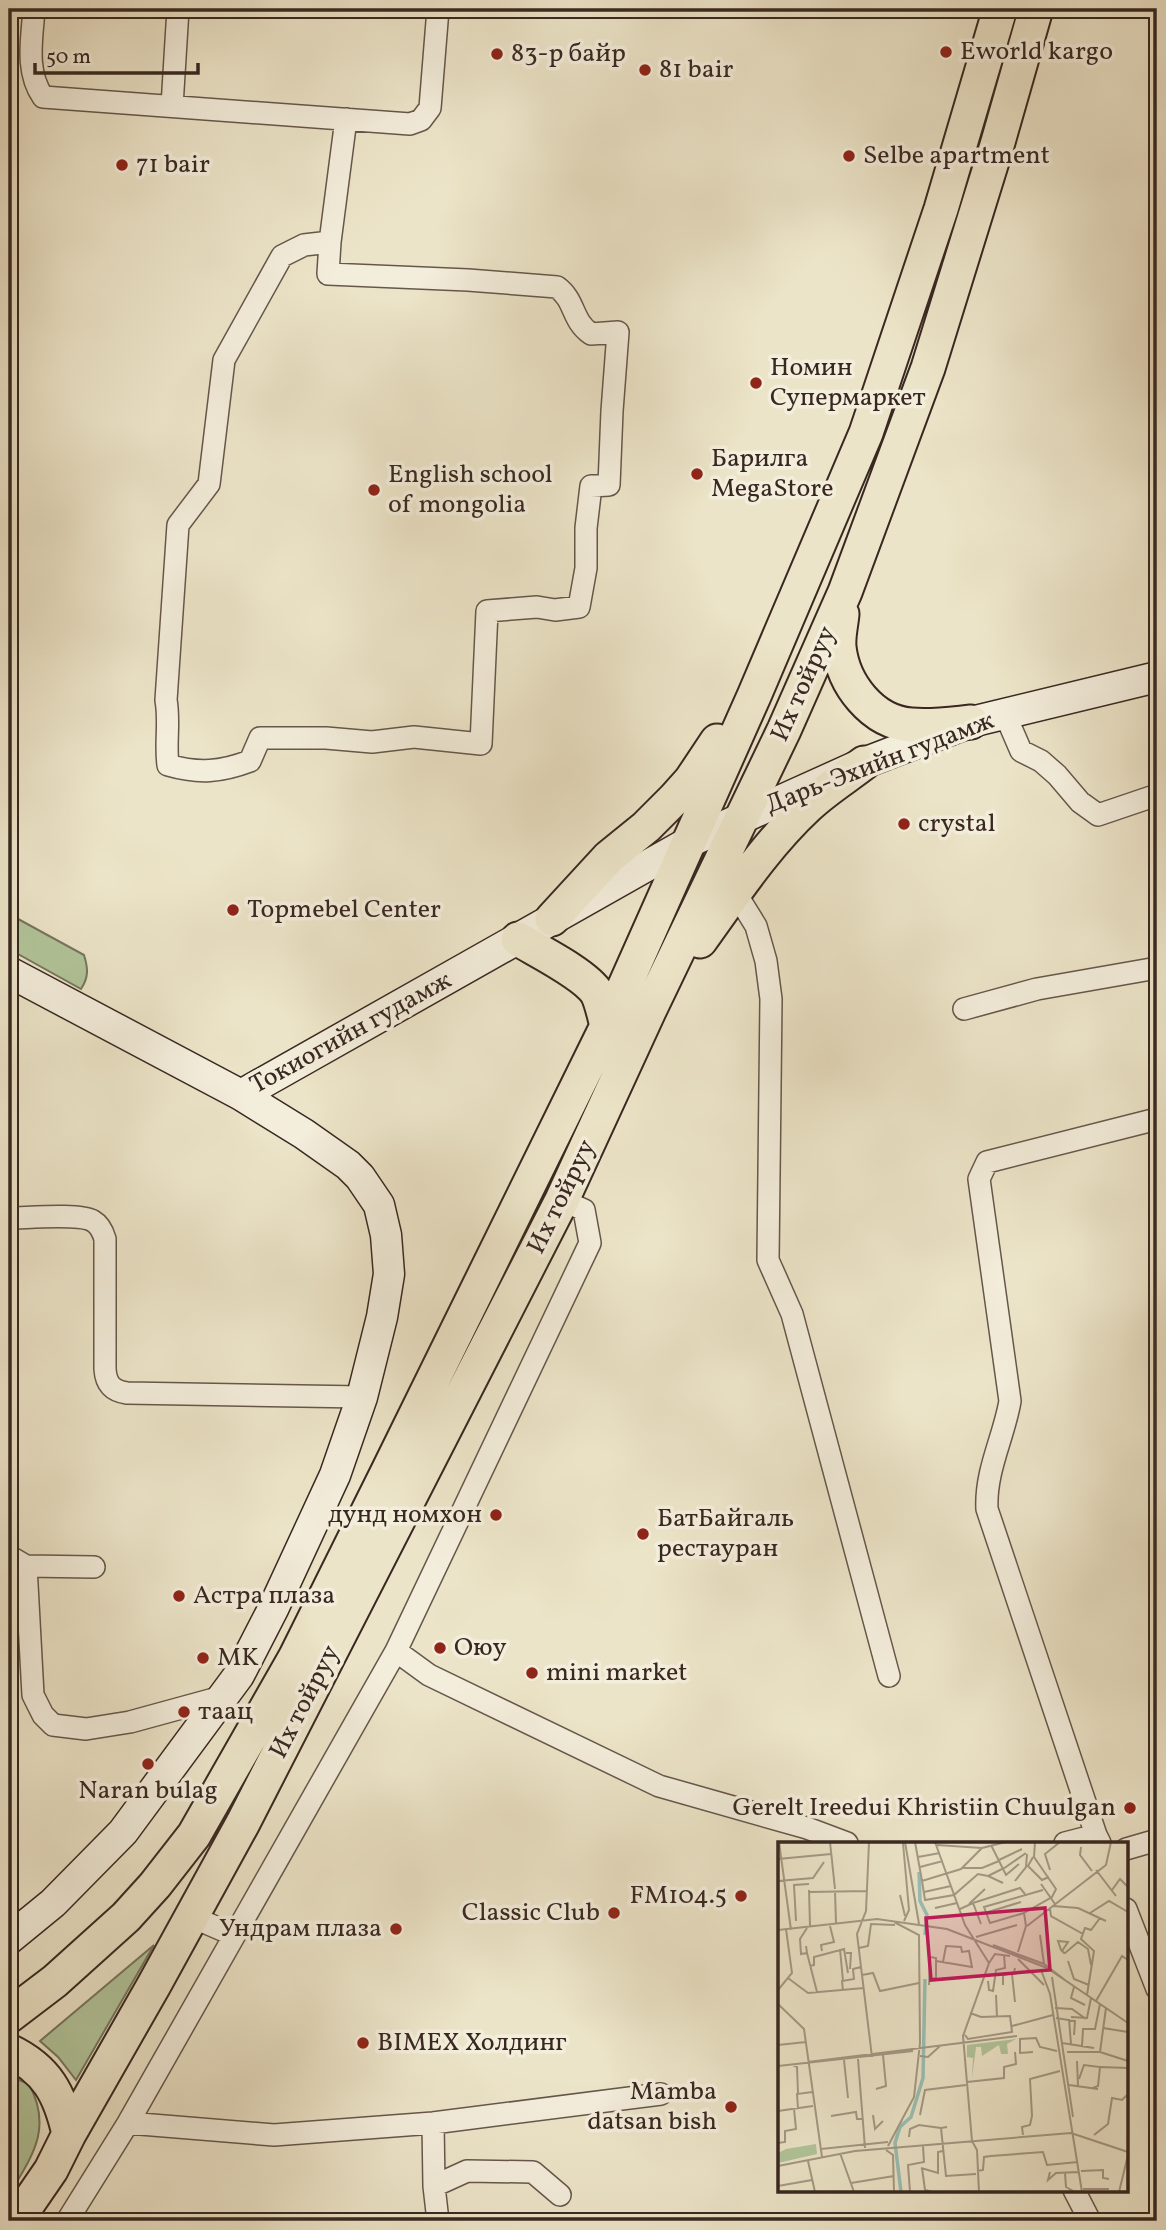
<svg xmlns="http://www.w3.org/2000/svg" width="1166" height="2230" viewBox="0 0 1166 2230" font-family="Vollkorn,serif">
<rect width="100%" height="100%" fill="#ece4c8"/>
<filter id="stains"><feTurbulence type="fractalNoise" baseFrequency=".00286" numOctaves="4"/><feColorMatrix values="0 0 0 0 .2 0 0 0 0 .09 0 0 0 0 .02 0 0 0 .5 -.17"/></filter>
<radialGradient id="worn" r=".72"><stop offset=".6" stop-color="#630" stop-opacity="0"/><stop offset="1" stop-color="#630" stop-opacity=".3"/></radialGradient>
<!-- green -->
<path fill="#b2c59a" stroke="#76765e" stroke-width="2" d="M9,914L84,955C88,968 89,977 81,989L9,949Z
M154,1945L76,2080L58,2057L40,2041Z
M9,2076L29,2084C53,2129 32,2156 9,2195Z"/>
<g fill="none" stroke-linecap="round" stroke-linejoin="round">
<defs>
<path id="street" d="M34,9C32,39 25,71 43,97L410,124L421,120L430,108L438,9
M172,106L178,9
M330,242L328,274L468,280L557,287C576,301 571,320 591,334L618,332L612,411L609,485L591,486L586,528V568L579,607L555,610L537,607L487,611L481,744L414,737L372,742L326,738H260L250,761C221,772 199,774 168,765C165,743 170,722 166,700L178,525L209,484L224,360L282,256L304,245L330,242L346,119
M1005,714L1021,751L1041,761L1057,775L1080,802L1098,815L1157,795
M735,892L756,926L766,961L771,999L768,1260L792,1314L889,1676
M964,1009L1037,989L1157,968
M9,1218C27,1218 79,1213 93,1221C100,1225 103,1232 105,1239V1369C106,1384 112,1391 127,1393L362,1397
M9,1556L26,1566L94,1567
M26,1566L33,1695L43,1715L53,1725L86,1729L130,1722L225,1696
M396,1651L429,1675L659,1786L807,1828L847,1843
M1096,1835L987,1509C985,1471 1004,1437 1010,1401L979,1179L987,1162L1157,1119
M1065,1843L1096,1835L1100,1843
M1126,1849L1157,1840
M1126,1909L1157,1989
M190,1916L234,1935
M128,2123L274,2135L433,2123L661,2094
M433,2123L434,2186L467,2171L533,2172L560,2195
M434,2186L438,2221
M1074,2190L1090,2221
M67,2221L128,2123L396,1651L590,1243L584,1210L562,1200"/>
<path id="secondary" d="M9,972L241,1095L304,1134L348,1165L360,1177L379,1205L386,1235L389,1274L382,1317L362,1397L335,1475L273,1609L239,1675L123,1832L53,1903L9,1939
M241,1095L689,842L864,763L971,722L1157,677"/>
<path id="primary" d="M842,614C841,625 838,636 839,647C843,684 872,722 911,725C931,727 951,724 971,722
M552,919L609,857L646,827L674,799L691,780L717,741
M518,939C538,951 585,974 597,993C602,1003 604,1015 607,1026
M700,941C734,894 765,846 808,806C825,790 846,777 864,763
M9,2016L55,1981L126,1917L155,1885L194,1835L295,1658L388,1471L607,1026L754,696L866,433L941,209L1000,9
M9,2051C47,2069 60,2094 69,2134
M16,2221L51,2170L69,2134L154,1985L243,1823L562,1200L649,1011L784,730L845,592L928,368L998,142L1036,9"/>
</defs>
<!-- street casing -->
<use href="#street" stroke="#66574b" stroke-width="24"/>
<!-- secondary casing -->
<use href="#secondary" stroke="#392821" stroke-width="33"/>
<!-- primary casing -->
<use href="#primary" stroke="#392821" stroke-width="37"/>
<!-- street -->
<use href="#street" stroke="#f3eddb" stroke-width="21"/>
<!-- secondary -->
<use href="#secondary" stroke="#f3eddb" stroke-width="30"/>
<!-- primary -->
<use href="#primary" stroke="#ece4c8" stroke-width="33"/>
</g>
<!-- markers -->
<g fill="#8f2418" stroke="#f3eddb" stroke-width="2.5">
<circle cx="946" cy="52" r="7"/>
<circle cx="497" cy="54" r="7"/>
<circle cx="645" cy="70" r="7"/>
<circle cx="849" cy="156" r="7"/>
<circle cx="122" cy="165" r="7"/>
<circle cx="756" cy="383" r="7"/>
<circle cx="697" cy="474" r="7"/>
<circle cx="374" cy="490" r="7"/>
<circle cx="904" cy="824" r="7"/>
<circle cx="233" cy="910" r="7"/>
<circle cx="496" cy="1515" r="7"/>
<circle cx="643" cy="1534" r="7"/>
<circle cx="179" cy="1596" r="7"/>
<circle cx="440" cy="1648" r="7"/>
<circle cx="203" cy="1658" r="7"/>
<circle cx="532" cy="1673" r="7"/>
<circle cx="184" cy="1712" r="7"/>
<circle cx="148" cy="1764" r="7"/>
<circle cx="1130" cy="1808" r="7"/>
<circle cx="741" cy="1896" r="7"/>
<circle cx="614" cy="1913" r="7"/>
<circle cx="396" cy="1929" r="7"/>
<circle cx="363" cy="2043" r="7"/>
<circle cx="731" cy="2107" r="7"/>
</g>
<g text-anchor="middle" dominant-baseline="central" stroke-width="7" stroke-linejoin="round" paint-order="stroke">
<!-- poi labels -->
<g font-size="26" fill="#392821" stroke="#f3eddb" text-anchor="start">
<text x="960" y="52">Eworld kargo</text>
<text x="511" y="54">83-р байр</text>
<text x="659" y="70">81 bair</text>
<text x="863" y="156">Selbe apartment</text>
<text x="136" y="165">71 bair</text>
<text x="770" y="368">Номин<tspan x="770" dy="30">Супермаркет</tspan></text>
<text x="711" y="459">Барилга<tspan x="711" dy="30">MegaStore</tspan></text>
<text x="388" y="475">English school<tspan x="388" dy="30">of mongolia</tspan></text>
<text x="918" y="824">crystal</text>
<text x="247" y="910">Topmebel Center</text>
<text x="482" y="1515" text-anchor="end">дунд номхон</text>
<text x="657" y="1519">БатБайгаль<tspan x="657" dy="30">рестауран</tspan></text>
<text x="193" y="1596">Астра плаза</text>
<text x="454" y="1648">Оюу</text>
<text x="217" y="1658">MK</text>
<text x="546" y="1673">mini market</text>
<text x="198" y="1712">таац</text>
<text x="148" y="1791" text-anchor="middle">Naran bulag</text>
<text x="1116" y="1808" text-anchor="end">Gerelt Ireedui Khristiin Chuulgan</text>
<text x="727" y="1896" text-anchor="end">FM104.5</text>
<text x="600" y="1913" text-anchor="end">Classic Club</text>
<text x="382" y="1929" text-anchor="end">Ундрам плаза</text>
<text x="377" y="2043">BIMEX Холдинг</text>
<text x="717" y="2092" text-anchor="end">Mamba<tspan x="717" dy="30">datsan bish</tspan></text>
</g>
<!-- street labels -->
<g font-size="26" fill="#392821" stroke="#f3eddb">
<text transform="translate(804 684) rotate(-66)">Их тойруу</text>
<text transform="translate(880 763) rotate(-21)">Дарь-Эхийн гудамж</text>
<text transform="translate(351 1033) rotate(-29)">Токиогийн гудамж</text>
<text transform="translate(562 1197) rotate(-64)">Их тойруу</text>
<text transform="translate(305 1702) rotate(-63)">Их тойруу</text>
</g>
</g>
<!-- overview -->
<g transform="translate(778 1842)">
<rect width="350" height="350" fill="#ece4c8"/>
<path d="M238,197L229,202L230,212H223L221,203L204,214L203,205H198L194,236L195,216L189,215V203ZM38,302L39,312L0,321V311L8,307Z" fill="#b2c59a"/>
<path fill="none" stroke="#99bfb4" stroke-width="3.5" d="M141,30L142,59L149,73L147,93M123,350L117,301L122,285L133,275L145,236L147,137"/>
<path fill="none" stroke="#a49985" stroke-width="2" d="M1,0L13,88M52,0L57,47M91,0L88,69L79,92L94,215M127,0L141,82M137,0L144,39L183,27L204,6L228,0M157,0L187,83L211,121L185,194L194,299M125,1L131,68L126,79M159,3L204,6M213,3L228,33L241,22M303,5L302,13L314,29M140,15L162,11M255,15L250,24L264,38L271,35M0,17L53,12M221,18L244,7M142,25L165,19M185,26H204L221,19M224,27L210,34L225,41M225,27L248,11M272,28L267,12L282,0M318,28L338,54M0,39L35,36L46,20M144,39L147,58L176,53L200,32L210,34M237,39L248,25L249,12M263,42L277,62M31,48L32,84M334,48L342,37L350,45M57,49L58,81M31,50L89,49M146,50L173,44M122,53L127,74M195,61L242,46L247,52M191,62L207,47M275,64L300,66L328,79M157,66L179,61M182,67L195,61L203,82M272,67L273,74L305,92M207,71L243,60M246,71L212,81L206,65L265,48M312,71L331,59L350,70M18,79L16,43L31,42M249,84L328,23L333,0M0,88L99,77L169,87L269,126L350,181M262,93L266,122M198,95L239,83M215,103L266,122L287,138M28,104L29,111L23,112L22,97L29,86M81,106L90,104L93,82L117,83M62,107L65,139M44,109L43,103L56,100L52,84M284,109L290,100L280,99L283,108L286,111H287L300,100L310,107L313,123M240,110L248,84L246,71L274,55L278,47L256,15L257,0M29,111L39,150M68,111H73L72,127M240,117L266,143M158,119L194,125L191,109L184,110L183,105L168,104L165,120M290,119L296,137L311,143M211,121L217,112L232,114M32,124L36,123V115L66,107L70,131M263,128L272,152L304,350M234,132L237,160M84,133L95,131L102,149L141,141M274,135L295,275M10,136L30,151L86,146M151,137L158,136V116L152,115M210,139L211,148L215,149L218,128L227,126L226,113M151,143L152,115M225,143V133L236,131L237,126M296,145L293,156L307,163M0,148L14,131L8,87M65,149L64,139L76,137L75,127L83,125M218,153L219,175M309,153L316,109L303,97L307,86L313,88L322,76M318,159L344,114L350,118M0,162L26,187L44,315M277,166L294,167L308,177M328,166L322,210L350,219M293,175L309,176L313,156M278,176L297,179L296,193M291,177L293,202M234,184L275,173M325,186L350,190M187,193L190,197L234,190L232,174L203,175L192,171M284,201L316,206M0,203L28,200M304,204L305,187H317L322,162M255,210L242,211V197L258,196L262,205L279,209M289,210H322M142,214L150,215L162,204M80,217L87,306M66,218L70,256M299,219L300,244M30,220L239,194M15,223L19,225L20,251M0,224L135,209M322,225L350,226M301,237L306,223L322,225L320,244L315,246M189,240L226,236V225L238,222L237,210M291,243L320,247M98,247L108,244L105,213M20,266L19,252L34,250M0,269L35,264M95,273L97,287L105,279M142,273L147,248L188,243M53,274L78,270L79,277H84M169,285L163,286L168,334L198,332M245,293L244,285L252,283L254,274L252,237L282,229M316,293L330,282L334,256L344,258L350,252M131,295L132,287L141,283L163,286M194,299L199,308L201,350M0,301L7,300V289L18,287L16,267M110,304L136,255L142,201L141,93L116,80M43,307L110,300M108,308L115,313L116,350M62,311L76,350M30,319L37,350M0,324L77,309L293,291L350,310M143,326L160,331V310L165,309M144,326L147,348L155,350M199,329L205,328L206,315L213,314L265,310L269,323L300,320M303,329L325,328V336L331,337M272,330L270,338L278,331L301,330M287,331L288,345L297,350M73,341L116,334M0,344L34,338M305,347H331M132,350L130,323L146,320L145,304M341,350L350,313"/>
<path fill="#c2185b" fill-opacity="0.15" stroke="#c2185b" stroke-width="3.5" d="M267,66L272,128L153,138L148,76Z"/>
<rect width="350" height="350" fill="none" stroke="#392821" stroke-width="3.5"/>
</g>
<!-- margin -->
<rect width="1166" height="2230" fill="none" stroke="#ece4c8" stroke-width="35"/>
<rect x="10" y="10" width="1145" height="2209" fill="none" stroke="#392821" stroke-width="3.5"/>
<rect x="18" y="18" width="1131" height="2195" fill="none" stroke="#392821" stroke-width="2"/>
<!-- scale -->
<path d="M35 63v10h163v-10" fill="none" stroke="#392821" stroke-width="3.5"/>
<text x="46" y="63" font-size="21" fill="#392821" stroke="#f3eddb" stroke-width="5" paint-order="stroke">50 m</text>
<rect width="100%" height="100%" filter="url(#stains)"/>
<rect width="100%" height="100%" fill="url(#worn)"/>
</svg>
